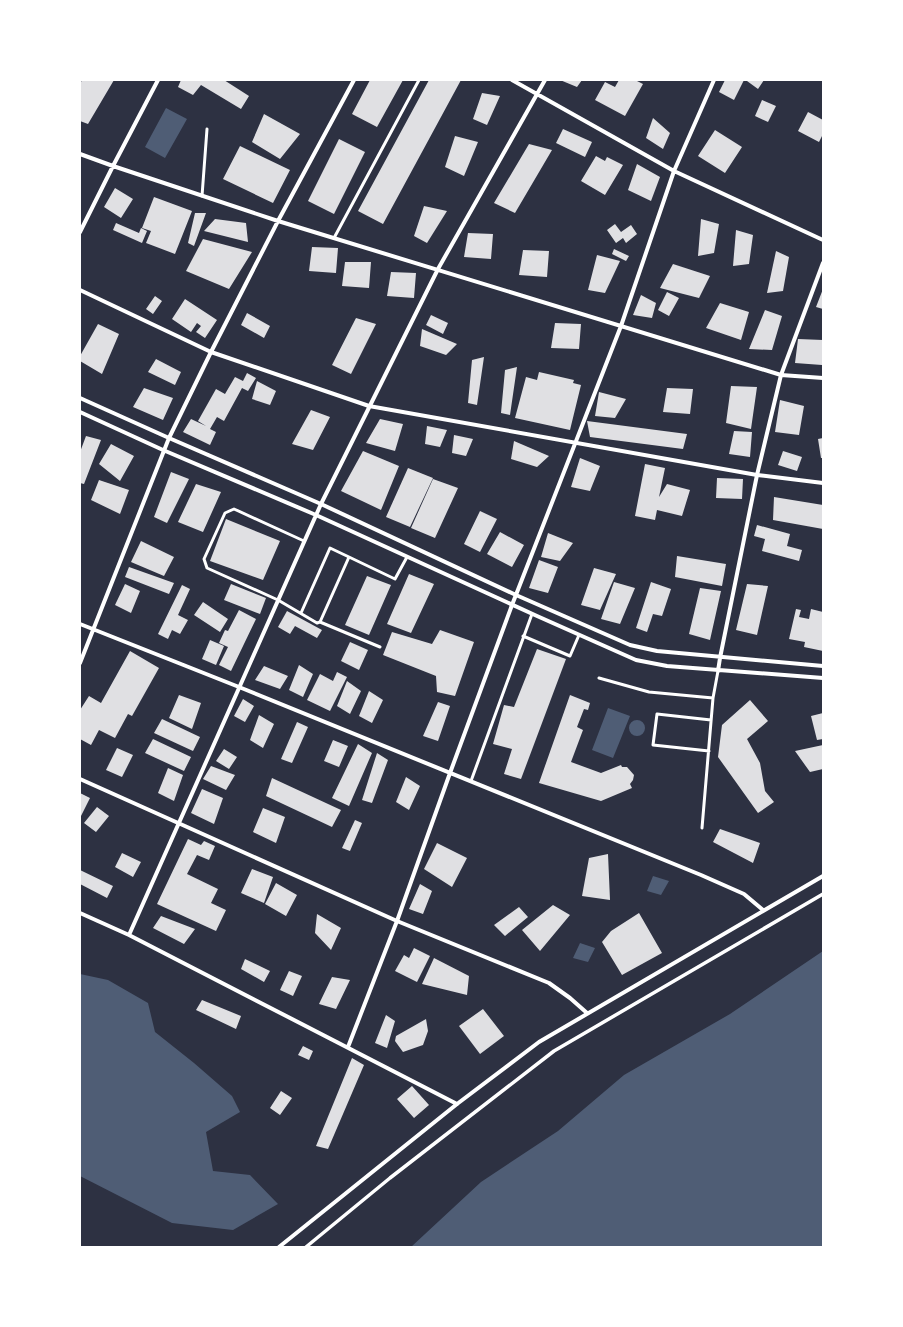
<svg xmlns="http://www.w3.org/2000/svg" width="903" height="1327" viewBox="0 0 903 1327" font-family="Cabin,sans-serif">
<rect width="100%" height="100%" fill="#2d3142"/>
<!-- water -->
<path fill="#4f5d75" d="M166,108L187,119L165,158L145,147Z
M608,708L630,716L613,758L592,750Z
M629 728a8 8 0 1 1 16 0a8 8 0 1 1-16 0Z
M653,876L669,881L661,895L647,891Z
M580,943L595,948L588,962L573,958Z
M823,951V1247H411L481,1182L558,1131L624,1075L730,1014Z
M80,974L108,980L148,1003L155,1032L194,1063L232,1096L240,1112L206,1132L213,1171L250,1175L278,1204L233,1230L172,1223L80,1176Z"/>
<!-- building -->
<path fill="#e0e0e3" d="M82,80H114L88,124L80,121V84Z
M181,80H224L249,96L241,109L201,85L193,95L178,87Z
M370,80H403L377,127L352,114Z
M429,80H461L383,224L358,211Z
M560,80H582L577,87Z
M619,80H635L643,84L625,116L595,100L605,82L615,87Z
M725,80H744L734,100L719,92Z
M748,80H764L758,89L747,81Z
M482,93L500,96L487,125L473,119Z
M762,100L776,106L768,122L755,116Z
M808,112L823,120V134L819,142L798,131Z
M264,114L300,134L280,159L252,142Z
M653,118L670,133L663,149L646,138Z
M563,129L592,142L585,157L556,143Z
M715,130L742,147L725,173L698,156Z
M455,136L478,142L464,176L445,167Z
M339,139L365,152L334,214L308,201Z
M529,144L552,150L515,213L494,203Z
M240,146L290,170L273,203L223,179Z
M596,156L605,161L607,157L623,165L605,195L581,181Z
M637,164L660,177L651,201L628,190Z
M115,188L133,199L121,218L104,207Z
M154,197L192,211L175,254L146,243L151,231L142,228Z
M424,206L447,211L427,243L414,236Z
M195,213H206L194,246L188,243Z
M215,219L246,223L248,242L204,231Z
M701,219L719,224L714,253L698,256Z
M116,223L139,233L141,228L147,231L142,243L113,230Z
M615,224L621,232L631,225L637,234L626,243L623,238L616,243L607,230Z
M736,230L753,235L749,264L733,266Z
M468,233L493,234L491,259L464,257Z
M203,239L252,252L229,289L186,271Z
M312,247L338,248L336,273L309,271Z
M614,249L629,256L626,261L612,254Z
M523,250L549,251L547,277L519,275Z
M776,251L789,257L783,291L767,293Z
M597,255L620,261L605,293L588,290Z
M345,262H371L369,288L342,286Z
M673,264L710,276L699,298L660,288Z
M391,272L416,273L414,298L387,296Z
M823,289V309L816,307Z
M667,292L679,298L669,316L658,310Z
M641,295L656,303L652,318L633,315Z
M155,296L162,301L153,314L146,309Z
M185,299L217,320L205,338L196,332L201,326L197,323L191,332L172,319Z
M720,303L749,312L741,340L706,328Z
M765,310L782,316L772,350L749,349Z
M247,313L270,326L264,338L241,325Z
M431,315L448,323L443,334L426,325Z
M356,318L376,324L351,374L332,365Z
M555,323L581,324L579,349L551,348Z
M98,324L119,334L102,374L80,361V356Z
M422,329L457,344L446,355L420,346Z
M798,339L823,340L822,365L795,363Z
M484,357L477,405L468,403L472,360Z
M156,359L181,372L175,385L148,372Z
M517,367L510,415L501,413L505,370Z
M539,372L574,380L573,383L581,385L570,430L515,418L526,377L537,380Z
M247,373L256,378L248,391L242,388L224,421L217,417L210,429L216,432L210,445L183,432L191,419L206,426L198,421L216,389L225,394L235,377L243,381Z
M257,381L276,391L270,405L252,399Z
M731,386L757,387L751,429L726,423Z
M144,388L173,398L163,420L133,407Z
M667,388L693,389L690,414L663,412Z
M599,392L626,399L615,418L595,416Z
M780,400L804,406L799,435L775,432Z
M311,410L330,417L313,450L292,444Z
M380,419L403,424L395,451L366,443Z
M587,421L687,434L683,449L590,437Z
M427,426L447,430L440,447L425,444Z
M734,431L752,432L750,457L729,454Z
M454,435L473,439L466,456L452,453Z
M86,436L101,440L84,484L80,483V452Z
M823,438V458H821L818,439Z
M514,441L549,456L537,467L511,459Z
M111,444L134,456L120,481L99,464Z
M363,451L399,466L381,510L341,491Z
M783,451L802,457L797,471L778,465Z
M580,458L600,466L590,491L571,487Z
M645,464L665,468L659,497L667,484L690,490L682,516L657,510L655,520L635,516Z
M408,468L433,478L410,527L386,517Z
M171,472L189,479L167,523L154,517Z
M717,478L743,479L742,499L716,498Z
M433,479L458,488L435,538L411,528Z
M99,480L129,490L120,514L91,500Z
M196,484L221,492L203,532L178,522Z
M774,497L823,505V529L773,520Z
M480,511L497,519L480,552L464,544Z
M226,519L280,541L263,580L210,561Z
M757,525L790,534L787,546L802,550L799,561L762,551L765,539L754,536Z
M500,532L524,545L512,567L487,554Z
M548,533L573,543L560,561L541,557Z
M141,541L174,557L164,576L131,562Z
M677,556L726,564L722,586L675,577Z
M539,560L558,567L548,593L529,588Z
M129,567L174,583L169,594L125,577Z
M594,568L616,574L600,610L581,605Z
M409,574L434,584L411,633L387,624Z
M367,576L391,585L369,635L345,625Z
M614,582L635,588L620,624L601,619Z
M651,582L671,589L662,616L653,614L647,632L636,628Z
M125,584L140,591L131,613L115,605Z
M231,584L266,598L260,614L224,600Z
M747,584L768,586L757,635L736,630Z
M182,585L190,589L178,615L188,620L180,634L172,630L168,639L158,634Z
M700,588L721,591L710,640L689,634Z
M203,602L228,619L220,632L194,615Z
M796,609L801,610L799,617L809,619L811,609L823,612V651L804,647L805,642L789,639Z
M239,610L256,619L231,671L219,665L228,647L219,643L225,630L228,631Z
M287,611L322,630L317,638L295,626L290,634L278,627Z
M440,630L474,642L455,696L437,692L436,676L383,655L392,632L432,644Z
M210,640L224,646L216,665L202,659Z
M350,642L368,650L359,670L341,661Z
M537,649L566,659L521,779L504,774L512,749L493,744L504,705L514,707Z
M130,651L159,668L132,716L128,714L115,738L99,730L91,745L80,739V710L89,696L101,703Z
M299,665L313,674L303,697L289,690Z
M264,666L288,676L280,689L255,680Z
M337,672L347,677L330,711L307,700L320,674L333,681Z
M347,681L361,691L350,714L337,706Z
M369,691L383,700L372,723L359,716Z
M179,695L201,703L192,729L169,718Z
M570,695L590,703L588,710L584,709L577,727L583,730L571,762L601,773L621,765L622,767H627L634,775L633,780L630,784L632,788L601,801L539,783Z
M243,699L254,706L245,722L234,716Z
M750,700L768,721L747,739L760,763L765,791L774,802L758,813L718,757L722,725Z
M438,702L450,706L438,741L423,736Z
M823,713V739L817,740L811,716Z
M259,715L274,724L263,748L250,740Z
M162,719L200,737L193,751L154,733Z
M297,722L308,727L292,763L281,759Z
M153,739L191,757L184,771L145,753Z
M333,740L348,746L339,767L324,761Z
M358,744L372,753L349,806L332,798Z
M823,745V769L810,772L795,751Z
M117,748L133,755L122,777L106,770Z
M224,749L237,757L229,769L216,761Z
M377,753L388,760L372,803L362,800Z
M211,766L235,775L226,790L203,779Z
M168,768L183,775L174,801L158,793Z
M406,777L420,786L409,810L396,802Z
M272,778L341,810L332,827L266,796Z
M202,789L223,798L214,824L191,813Z
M80,793L90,798L80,818Z
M97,807L109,816L96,832L84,823Z
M263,808L285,817L276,843L253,832Z
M355,820L362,823L350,851L342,848Z
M720,829L760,843L753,863L713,842Z
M188,839L201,845L204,841L215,846L209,860L197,855L187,874L218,889L211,903L226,910L216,931L157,904Z
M437,843L467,858L452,887L424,869Z
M122,853L141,862L133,877L115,867Z
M608,854L610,900L582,896L589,858Z
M252,869L273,877L264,903L241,893Z
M80,870L113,886L107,898L80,884Z
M276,883L297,895L286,916L265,904Z
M420,884L432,891L423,914L409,909Z
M553,905L570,915L540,951L522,930Z
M519,907L528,917L505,936L494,925Z
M639,913L662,953L622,975L602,942L611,931Z
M317,914L341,928L331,950L315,933Z
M161,916L195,929L184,944L153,928Z
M414,948L430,956L417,982L395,971L404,955L409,958Z
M434,958L469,976L467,995L422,984Z
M245,959L270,971L264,982L241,969Z
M289,971L302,976L293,996L280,990Z
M332,977L350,980L336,1009L319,1004Z
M202,1000L241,1016L236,1029L196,1010Z
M483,1009L504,1036L480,1054L459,1026Z
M386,1015L395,1021L387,1048L375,1043Z
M426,1019L428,1031L423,1045L403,1052L395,1041L396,1036Z
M303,1046L313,1051L309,1060L298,1055Z
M352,1058L364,1065L328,1149L316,1146Z
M412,1086L429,1105L414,1118L397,1099Z
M281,1091L292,1098L280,1115L270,1108Z"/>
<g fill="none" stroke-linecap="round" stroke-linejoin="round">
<!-- service -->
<path stroke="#fff" stroke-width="3" d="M202,196L207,129
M334,238L419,80
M304,541L234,509L225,513L204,559L207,568L278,600L317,623L320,622L349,557L395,579L407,557
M301,613L330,548L349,557
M320,622L380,647
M523,636L570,656L579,635
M599,678L649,692L713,698
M709,751L653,745L657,714L711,720
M471,781L532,614
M702,828L713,698L718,671"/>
<!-- pedestrian -->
<path stroke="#fff" stroke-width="3.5" d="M306,1247L390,1178L554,1051L823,894"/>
<!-- minor -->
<path stroke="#fff" stroke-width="4" d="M512,80L674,171L823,240
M80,154L113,166L278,221L781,375L823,378
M80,232L113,166L158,80
M80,290L211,352L369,406L757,475L823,483
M80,398L169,438L321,504L516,595L630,645L657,651L823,666
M80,412L163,450L316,515L537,616L636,660L667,666L823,678
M80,624L239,687L701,875L744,894L763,910
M80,663L169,438L211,352L278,221L354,80
M718,671L720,658L757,475L781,375L823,263
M80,779L397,921L549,983L570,998L587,1013
M80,913L129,935L457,1104
M129,935L321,504L438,269L545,80
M348,1047L397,921L450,773L512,605L621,326L674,171L714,80
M279,1247L457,1104L539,1042L823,876"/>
</g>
<!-- border -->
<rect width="903" height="1327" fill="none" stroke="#ffffff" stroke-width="162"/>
</svg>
